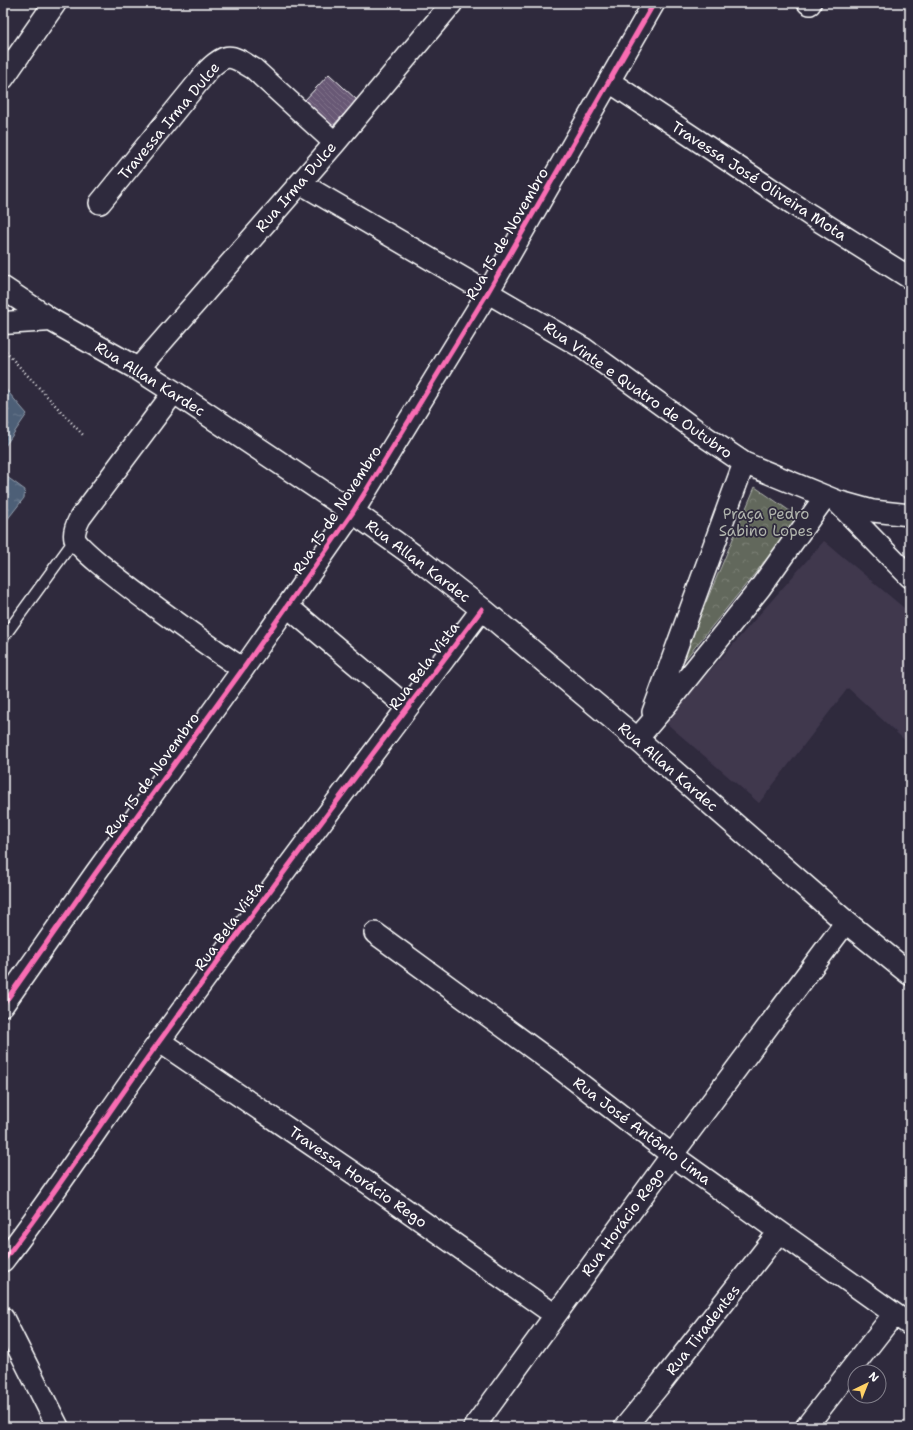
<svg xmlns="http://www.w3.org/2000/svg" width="913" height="1430" viewBox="0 0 913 1430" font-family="'Shantell Sans',sans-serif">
<defs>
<pattern id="forest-crowns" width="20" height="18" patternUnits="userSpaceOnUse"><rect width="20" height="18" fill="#62685b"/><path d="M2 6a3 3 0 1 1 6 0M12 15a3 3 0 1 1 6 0" fill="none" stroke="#7a7f74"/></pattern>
<pattern id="water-ripples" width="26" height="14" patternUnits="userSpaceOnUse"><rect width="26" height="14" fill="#4d5f77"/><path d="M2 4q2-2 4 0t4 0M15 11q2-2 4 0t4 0" fill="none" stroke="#68778b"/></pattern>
<pattern id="building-back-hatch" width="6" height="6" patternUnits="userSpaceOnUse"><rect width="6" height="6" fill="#685974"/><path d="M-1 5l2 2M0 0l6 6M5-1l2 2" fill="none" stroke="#7f7289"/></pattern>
</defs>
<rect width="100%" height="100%" fill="#2f2a3d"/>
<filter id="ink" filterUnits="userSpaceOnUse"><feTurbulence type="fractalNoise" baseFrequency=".025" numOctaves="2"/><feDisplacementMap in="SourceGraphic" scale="8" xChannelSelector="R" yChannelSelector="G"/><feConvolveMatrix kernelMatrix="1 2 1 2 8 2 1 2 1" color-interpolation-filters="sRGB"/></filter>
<g filter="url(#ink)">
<!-- built -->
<path fill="#40384e" d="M824,541L910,613V745L848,688L759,803L665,722Z"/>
<!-- forest -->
<path fill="url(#forest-crowns)" stroke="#b0b4ad" d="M755,487L800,518L678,668Z"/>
<!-- water -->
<path fill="url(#water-ripples)" stroke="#949fad" d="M3,386L27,414L3,449Z
M3,474L25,490L24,498L3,525Z"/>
<!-- building -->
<path fill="url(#building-back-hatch)" stroke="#fff" d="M329,74L357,100L332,127L304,101Z"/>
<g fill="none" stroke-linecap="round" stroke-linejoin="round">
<defs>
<path id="service" d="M3,638L75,539"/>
<path id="minor" d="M808,3L810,4
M610,82L810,215L910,278
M300,183L583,348L707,438L744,463L837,501L873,511L910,515
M100,203L209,69C228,51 232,56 254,69L335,143
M138,369L335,143L452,3
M174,392L80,518C77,524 73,532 75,539C79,555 219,653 243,669
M837,502L910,577
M287,606L407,707
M653,712L744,463
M637,739L666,705L760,588L825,497
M375,933L553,1063L672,1155L910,1325
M3,1005L95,874L243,669L353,512L488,292L654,3
M159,1041L368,1183L555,1315
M3,1261C59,1189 107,1113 161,1039C266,894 374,752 482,609
M3,1318L58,1427
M474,1427L672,1155L846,922
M625,1427L662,1382L779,1232
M806,1427L894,1314"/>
<path id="tertiary" d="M3,78L55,3
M3,288L51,320"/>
<path id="secondary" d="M3,323L51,320L138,369L174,392L353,512L413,555L482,609L637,739L846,922L910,974"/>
</defs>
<!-- service casing -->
<use href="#service" stroke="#fff" stroke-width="13"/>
<!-- minor casing -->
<use href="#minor" stroke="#fff" stroke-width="24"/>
<!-- tertiary casing -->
<use href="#tertiary" stroke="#fff" stroke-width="25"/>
<!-- secondary casing -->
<use href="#secondary" stroke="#fff" stroke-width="25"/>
<!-- path -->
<path stroke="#fff" stroke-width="2.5" stroke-dasharray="1 3" stroke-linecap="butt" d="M3,349L83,435"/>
<!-- service -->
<use href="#service" stroke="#2f2a3d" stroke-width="10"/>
<!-- minor -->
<use href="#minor" stroke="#2f2a3d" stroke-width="21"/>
<!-- tertiary -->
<use href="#tertiary" stroke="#2f2a3d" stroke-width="22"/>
<!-- secondary -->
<use href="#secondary" stroke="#2f2a3d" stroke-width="22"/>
<defs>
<path id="cycleway" d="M3,1005L95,874L243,669L353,512L488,292L654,3
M3,1261C59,1189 107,1113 161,1039C266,894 374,752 482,609"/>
</defs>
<!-- cycleway casing -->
<use href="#cycleway" stroke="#2f2a3d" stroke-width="8"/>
<!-- cycleway -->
<use href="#cycleway" stroke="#f96db3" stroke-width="5"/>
</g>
</g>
<g text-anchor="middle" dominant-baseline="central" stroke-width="3.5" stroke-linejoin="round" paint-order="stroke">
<!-- street labels -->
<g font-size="15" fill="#fff" stroke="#2f2a3d">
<text transform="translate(169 121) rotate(-50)">Travessa Irma Dulce</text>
<text transform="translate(759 181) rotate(33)">Travessa José Oliveira Mota</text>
<text transform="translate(296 187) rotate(-49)">Rua Irma Dulce</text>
<text transform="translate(507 234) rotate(-60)">Rua 15 de Novembro</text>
<text transform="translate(150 379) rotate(32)">Rua Allan Kardec</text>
<text transform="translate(638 390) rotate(35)">Rua Vinte e Quatro de Outubro</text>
<text transform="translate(337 510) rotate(-57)">Rua 15 de Novembro</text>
<text transform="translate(418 561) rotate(37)">Rua Allan Kardec</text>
<text transform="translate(424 666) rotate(-53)">Rua Bela Vista</text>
<text transform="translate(668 767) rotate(41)">Rua Allan Kardec</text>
<text transform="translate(152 775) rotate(-54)">Rua 15 de Novembro</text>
<text transform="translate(229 926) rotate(-54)">Rua Bela Vista</text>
<text transform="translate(642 1131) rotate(37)">Rua José Antônio Lima</text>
<text transform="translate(358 1177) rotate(35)">Travessa Horácio Rego</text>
<text transform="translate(623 1222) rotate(-54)">Rua Horácio Rego</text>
<text transform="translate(703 1330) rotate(-52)">Rua Tiradentes</text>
</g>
<!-- park labels -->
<g font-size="15" fill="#b0b4ad" stroke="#2f2a3d">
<text x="766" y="514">Praça Pedro<tspan x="766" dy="17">Sabino Lopes</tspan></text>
</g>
</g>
<!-- margin -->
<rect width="913" height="1430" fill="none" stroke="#2f2a3d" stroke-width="16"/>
<rect x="8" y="8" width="897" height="1414" fill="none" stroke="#fff" stroke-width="1.5" filter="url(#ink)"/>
<!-- north arrow -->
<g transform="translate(867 1384) rotate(43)"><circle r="19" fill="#2f2a3d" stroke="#827f8b"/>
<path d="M0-3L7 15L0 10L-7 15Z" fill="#ffd166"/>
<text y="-6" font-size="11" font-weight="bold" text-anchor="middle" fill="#ffffff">N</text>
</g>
</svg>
